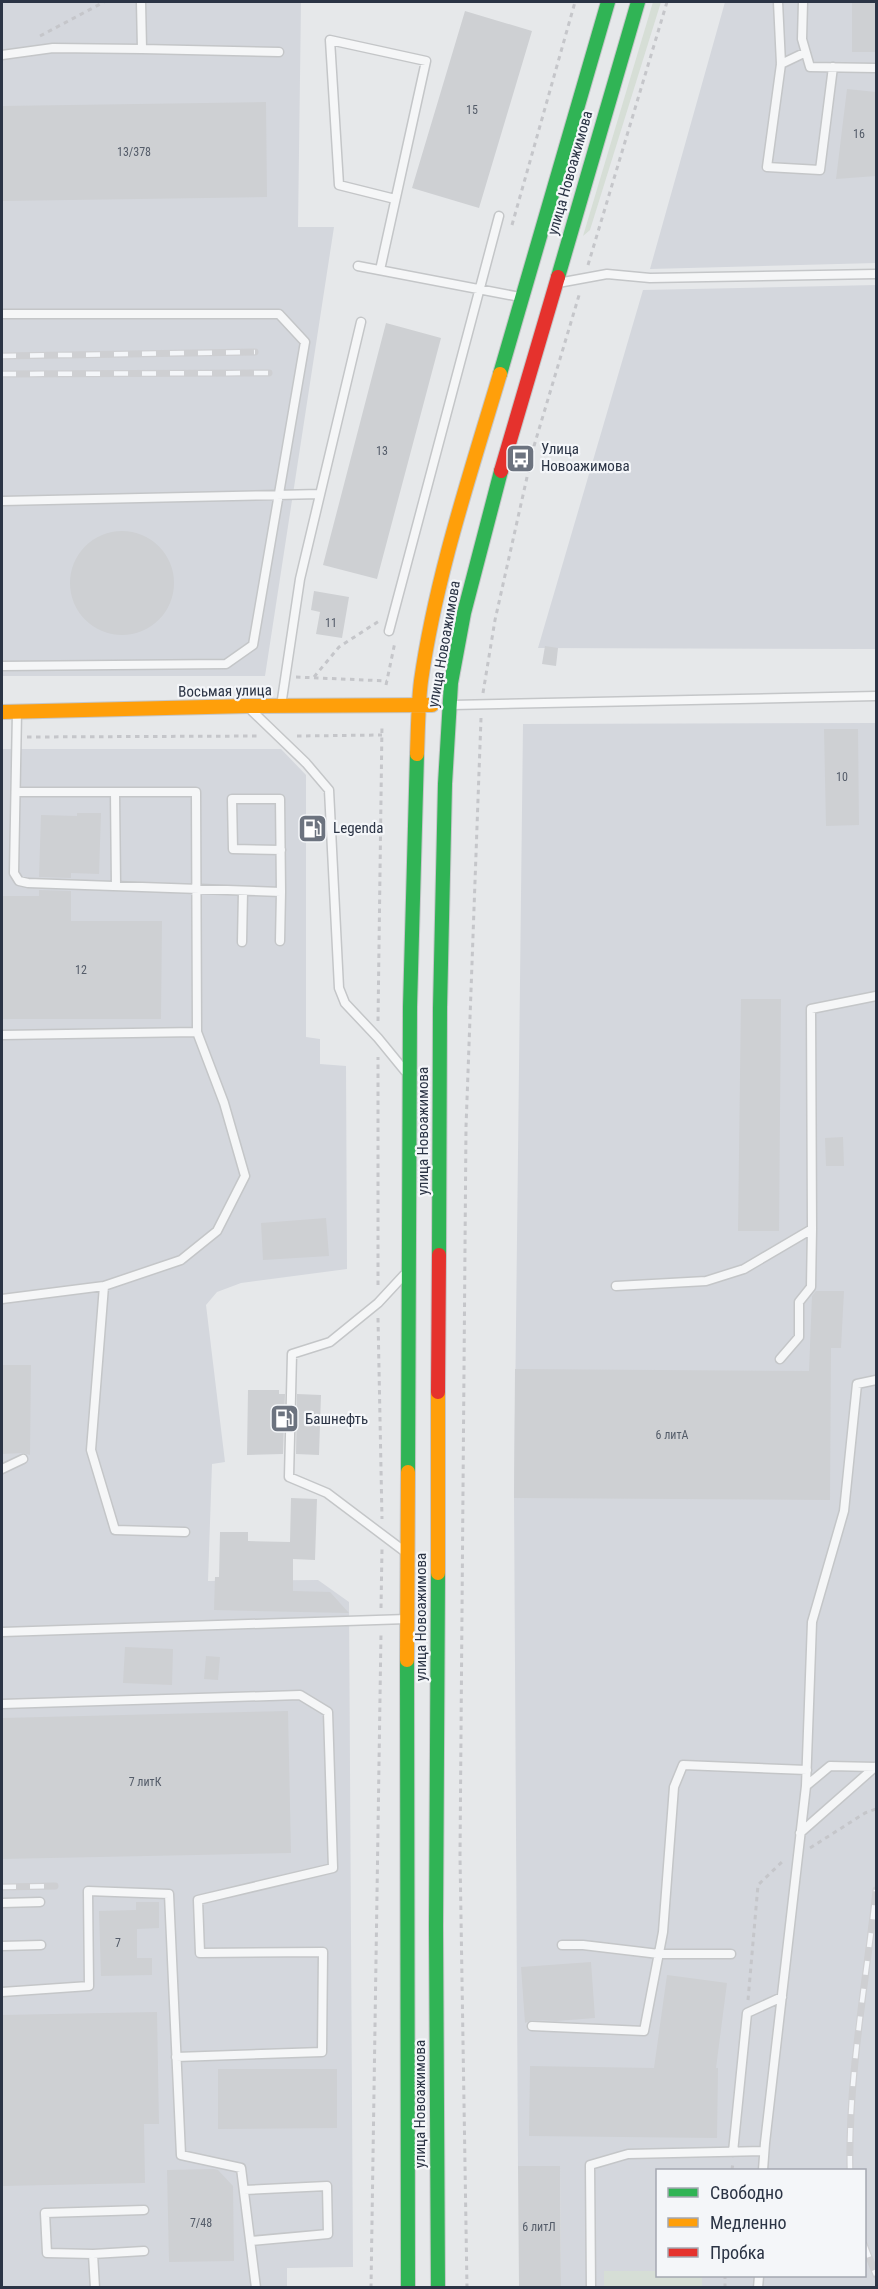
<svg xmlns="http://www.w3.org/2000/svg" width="878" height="2289" viewBox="0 0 878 2289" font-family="'Roboto Condensed',sans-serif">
<rect width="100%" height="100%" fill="#e6e8ea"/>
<!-- built -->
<path fill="#d4d7dd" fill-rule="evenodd" d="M2,2H301L298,227H334L265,676H2Z
M725,2H876V263L650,269Z
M876,285V649L538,648L643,290Z
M876,723V2287H561L560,2166H518L514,1498L523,724ZM658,2170H864V2276H658Z
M2,749H281L306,775V1037L320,1039V1064L346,1066L347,1269L241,1283L217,1292L206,1305L225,1462L212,1464L208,1581L318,1580L349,1602L353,2267L287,2268V2287H2Z"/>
<!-- green -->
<path fill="#d6ded6" d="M653,2H661L590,230L583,236Z
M604,2271H657L658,2276H702V2287H604Z"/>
<!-- building -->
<path fill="#ced0d3" d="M852,2H876V52H852Z
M465,11L532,31L479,208L412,188Z
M847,89L876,92V176L836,179Z
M266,102L267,197L2,201V106Z
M386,323L441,338L377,579L323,565Z
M70 583a52 52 0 1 1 104 0a52 52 0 1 1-104 0Z
M314,591L349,597L342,638L316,634L320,612L311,610Z
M545,646L558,648L556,666L542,664Z
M824,729H858L859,825L826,826Z
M77,813H101L99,874L71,873V878L39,877L41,815L77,816Z
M39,890L71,891V921H162L161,1019H2V896H39Z
M741,999H781L779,1231H738Z
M843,1137L844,1166H826L825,1138Z
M326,1218L329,1256L263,1260L261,1223Z
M816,1291H844L841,1348H831L830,1500L514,1498L515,1369L809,1371L812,1296Z
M2,1365H31L30,1455L23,1453L2,1454Z
M248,1390H279V1394H285L283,1454L247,1455Z
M297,1394L321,1395L319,1455L296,1454Z
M291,1498L317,1499L315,1560L293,1559V1591L330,1592L349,1613L214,1610L215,1577H219L220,1532H248V1541L290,1542Z
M125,1647L173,1649L172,1685L123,1683Z
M206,1656L220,1657L218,1680L204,1679Z
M288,1711L291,1853L2,1859V1718Z
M136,1902H159V1928L137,1929V1958H152V1975L101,1976L99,1911L136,1910Z
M591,1962L595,2018L557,2021L532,2020L525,2023L521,1967Z
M667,1975L727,1983L716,2068H718L717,2138L529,2136L530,2066L654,2068Z
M157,2012L159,2124H144L145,2183L2,2186V2015Z
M218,2069H337V2128L218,2129Z
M518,2166H560L561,2288H519Z
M214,2169L218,2170L233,2186L234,2261L169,2262L167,2170Z"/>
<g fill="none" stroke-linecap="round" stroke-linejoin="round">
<defs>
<path id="lane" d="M778,2L781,64L767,167L820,170L833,67
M803,2L802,39L810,67L876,68
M142,49L279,52
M2,55L53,48L142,49L141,2
M781,64L804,53
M358,266L520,297
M380,270L426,61L330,40L339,185L395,199
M558,283L607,274L650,278L876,274
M2,314H279L305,342L253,645L226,664L2,666
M2,501L320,494
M389,631L499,216
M452,705L876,696
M281,706L300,579L361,322
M252,711L306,763L329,790L339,988L345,1003L378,1038L405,1071
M17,712L14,873L19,881L28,883L281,892L280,799H232L233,849L281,850
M115,792L116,886
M280,941L281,892
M242,942L243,891
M2,1035L197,1032L196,792H16
M404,1275L378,1303L330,1342L292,1354L289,1477L327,1493L404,1551
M104,1286L91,1450L115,1530L185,1532
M616,1286L706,1281L744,1269L812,1229L811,1009L876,996
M2,1299L104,1286L181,1260L217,1231L245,1176L224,1103L197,1032
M780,1359L799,1337V1302L811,1287L812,1229
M2,1469L23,1459
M2,1632L407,1619
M2,1704L300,1695L328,1712L333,1868L198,1900L200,1953L323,1952L322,2052L176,2057
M806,1786L812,1622L844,1511L857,1384L876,1380
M800,1833L875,1767
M2,1903L40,1902
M562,1945H583L659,1954H731
M2,1946L41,1945
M2,1992L89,1986L88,1891L169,1894L181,2155L241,2168L256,2288
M532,2026L644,2031L663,1932L674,1787L683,1765L807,1770
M733,2152L747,2013L782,1997
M763,2170L765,2143L806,1786L830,1766L876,1767
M244,2190L327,2186L328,2234L250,2241
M93,2254L144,2251
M95,2288L93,2254L47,2253L45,2213L144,2210
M591,2288L590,2165L628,2154L764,2151
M758,2288L759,2276"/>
<path id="fast" d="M558,277L638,2
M500,374L608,2
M439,1255L440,1008L445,784L451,683L464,613L501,471
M408,1472L410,1007L417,754
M438,1573L436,1926L438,2288
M407,1660L408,2288"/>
<path id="slow" d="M2,712L248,706L432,705
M417,754C418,730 418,705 421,681C436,576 470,475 500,374
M438,1573V1392
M407,1660L408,1472"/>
<path id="jam" d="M501,471L558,277
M438,1392L439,1255"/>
</defs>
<!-- lane casing -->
<use href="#lane" stroke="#c4c6c8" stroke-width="11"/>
<!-- fast casing -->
<use href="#fast" stroke="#c4c6c8" stroke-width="16"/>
<!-- slow casing -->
<use href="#slow" stroke="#c4c6c8" stroke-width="16"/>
<!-- jam casing -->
<use href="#jam" stroke="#c4c6c8" stroke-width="16"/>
<!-- path -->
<path stroke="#c5c6ca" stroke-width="3" stroke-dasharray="4.5 4.5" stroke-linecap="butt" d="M40,36L104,2
M512,225L575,2
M588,265L667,2
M296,677L387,681
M314,677L339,647L379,621
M386,685L395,642
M483,693L495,620L534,446L580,292
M297,736L382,735
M27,737L261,736
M378,1021L382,724
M378,1285V1057
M378,1318L382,1519
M381,1608L382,1549
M810,1848L865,1813L876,1809
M748,2000L758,1885L785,1859
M732,2170L733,2162
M371,2288L381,1633
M467,2288L460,1856L466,1127L481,718
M725,2288V2276"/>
<!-- lane -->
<use href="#lane" stroke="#f5f6f7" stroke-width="8"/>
<!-- fast -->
<use href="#fast" stroke="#30b455" stroke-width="14"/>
<!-- slow -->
<use href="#slow" stroke="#ff9f0a" stroke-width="14"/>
<!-- jam -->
<use href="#jam" stroke="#e5322d" stroke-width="14"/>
<defs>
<path id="rail" d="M2,356L255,352
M2,374L269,373
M2,1887L55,1886
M850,2170C848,2077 866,1983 876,1890
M864,2244L876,2275"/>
</defs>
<!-- rail casing -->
<use href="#rail" stroke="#cecfd2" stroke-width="7"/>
<!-- rail -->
<use href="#rail" stroke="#f4f6f9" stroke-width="4.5" stroke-dasharray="14" stroke-linecap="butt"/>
</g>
<!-- icons -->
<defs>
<symbol id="bus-square" viewBox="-11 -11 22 22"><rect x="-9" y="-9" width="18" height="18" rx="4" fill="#6c737f" stroke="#f4f6f9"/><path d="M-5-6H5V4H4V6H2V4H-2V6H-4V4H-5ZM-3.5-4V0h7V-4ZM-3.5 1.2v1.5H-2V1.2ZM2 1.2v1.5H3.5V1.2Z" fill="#fff"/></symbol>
<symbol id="fuel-square" viewBox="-11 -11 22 22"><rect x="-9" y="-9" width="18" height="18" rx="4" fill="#6c737f" stroke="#f4f6f9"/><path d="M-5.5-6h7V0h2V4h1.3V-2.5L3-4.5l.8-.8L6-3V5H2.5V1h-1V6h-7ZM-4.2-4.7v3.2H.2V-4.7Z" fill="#fff"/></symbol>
</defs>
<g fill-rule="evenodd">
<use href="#bus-square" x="504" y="442" width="33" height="33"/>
<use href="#fuel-square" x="296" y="812" width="33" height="33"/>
<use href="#fuel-square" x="268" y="1402" width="33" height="33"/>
</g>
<g text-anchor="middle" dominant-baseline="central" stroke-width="4.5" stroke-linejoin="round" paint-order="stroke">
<!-- number labels -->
<g font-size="12" fill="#545c69">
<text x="472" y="110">15</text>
<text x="859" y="134">16</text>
<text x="134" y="152">13/378</text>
<text x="382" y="451">13</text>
<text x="331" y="623">11</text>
<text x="842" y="777">10</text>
<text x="81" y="970">12</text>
<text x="672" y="1435">6 литА</text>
<text x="145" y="1782">7 литК</text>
<text x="118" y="1943">7</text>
<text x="201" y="2223">7/48</text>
<text x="539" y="2227">6 литЛ</text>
</g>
<!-- street labels -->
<g font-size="15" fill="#2b3445" stroke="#f4f6f9">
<text transform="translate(570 173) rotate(-74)">улица Новоажимова</text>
<text transform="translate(444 644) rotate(-80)">улица Новоажимова</text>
<text transform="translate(225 691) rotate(-1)">Восьмая улица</text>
<text transform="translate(423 1131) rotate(-90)">улица Новоажимова</text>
<text transform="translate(421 1617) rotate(-90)">улица Новоажимова</text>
<text transform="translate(420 2104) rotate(-90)">улица Новоажимова</text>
</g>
<!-- poi labels -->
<g font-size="15" fill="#2b3445" stroke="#f4f6f9" text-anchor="start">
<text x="541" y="449">Улица<tspan x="541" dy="17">Новоажимова</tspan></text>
<text x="333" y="828">Legenda</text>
<text x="305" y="1419">Башнефть</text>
</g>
</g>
<!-- border -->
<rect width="878" height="2289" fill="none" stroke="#2b3445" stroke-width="6"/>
<!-- legend -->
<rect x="656" y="2169" width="210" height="108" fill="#f4f6f9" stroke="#a4a8b1" stroke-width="1.5"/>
<rect x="668" y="2188" width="30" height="9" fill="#30b455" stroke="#a4a8b1" stroke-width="1.5"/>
<text x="710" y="2199" font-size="18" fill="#2b3445">Свободно</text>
<rect x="668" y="2218" width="30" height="9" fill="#ff9f0a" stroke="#a4a8b1" stroke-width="1.5"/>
<text x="710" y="2229" font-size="18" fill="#2b3445">Медленно</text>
<rect x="668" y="2248" width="30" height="9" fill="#e5322d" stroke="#a4a8b1" stroke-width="1.5"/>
<text x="710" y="2259" font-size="18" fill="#2b3445">Пробка</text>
</svg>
